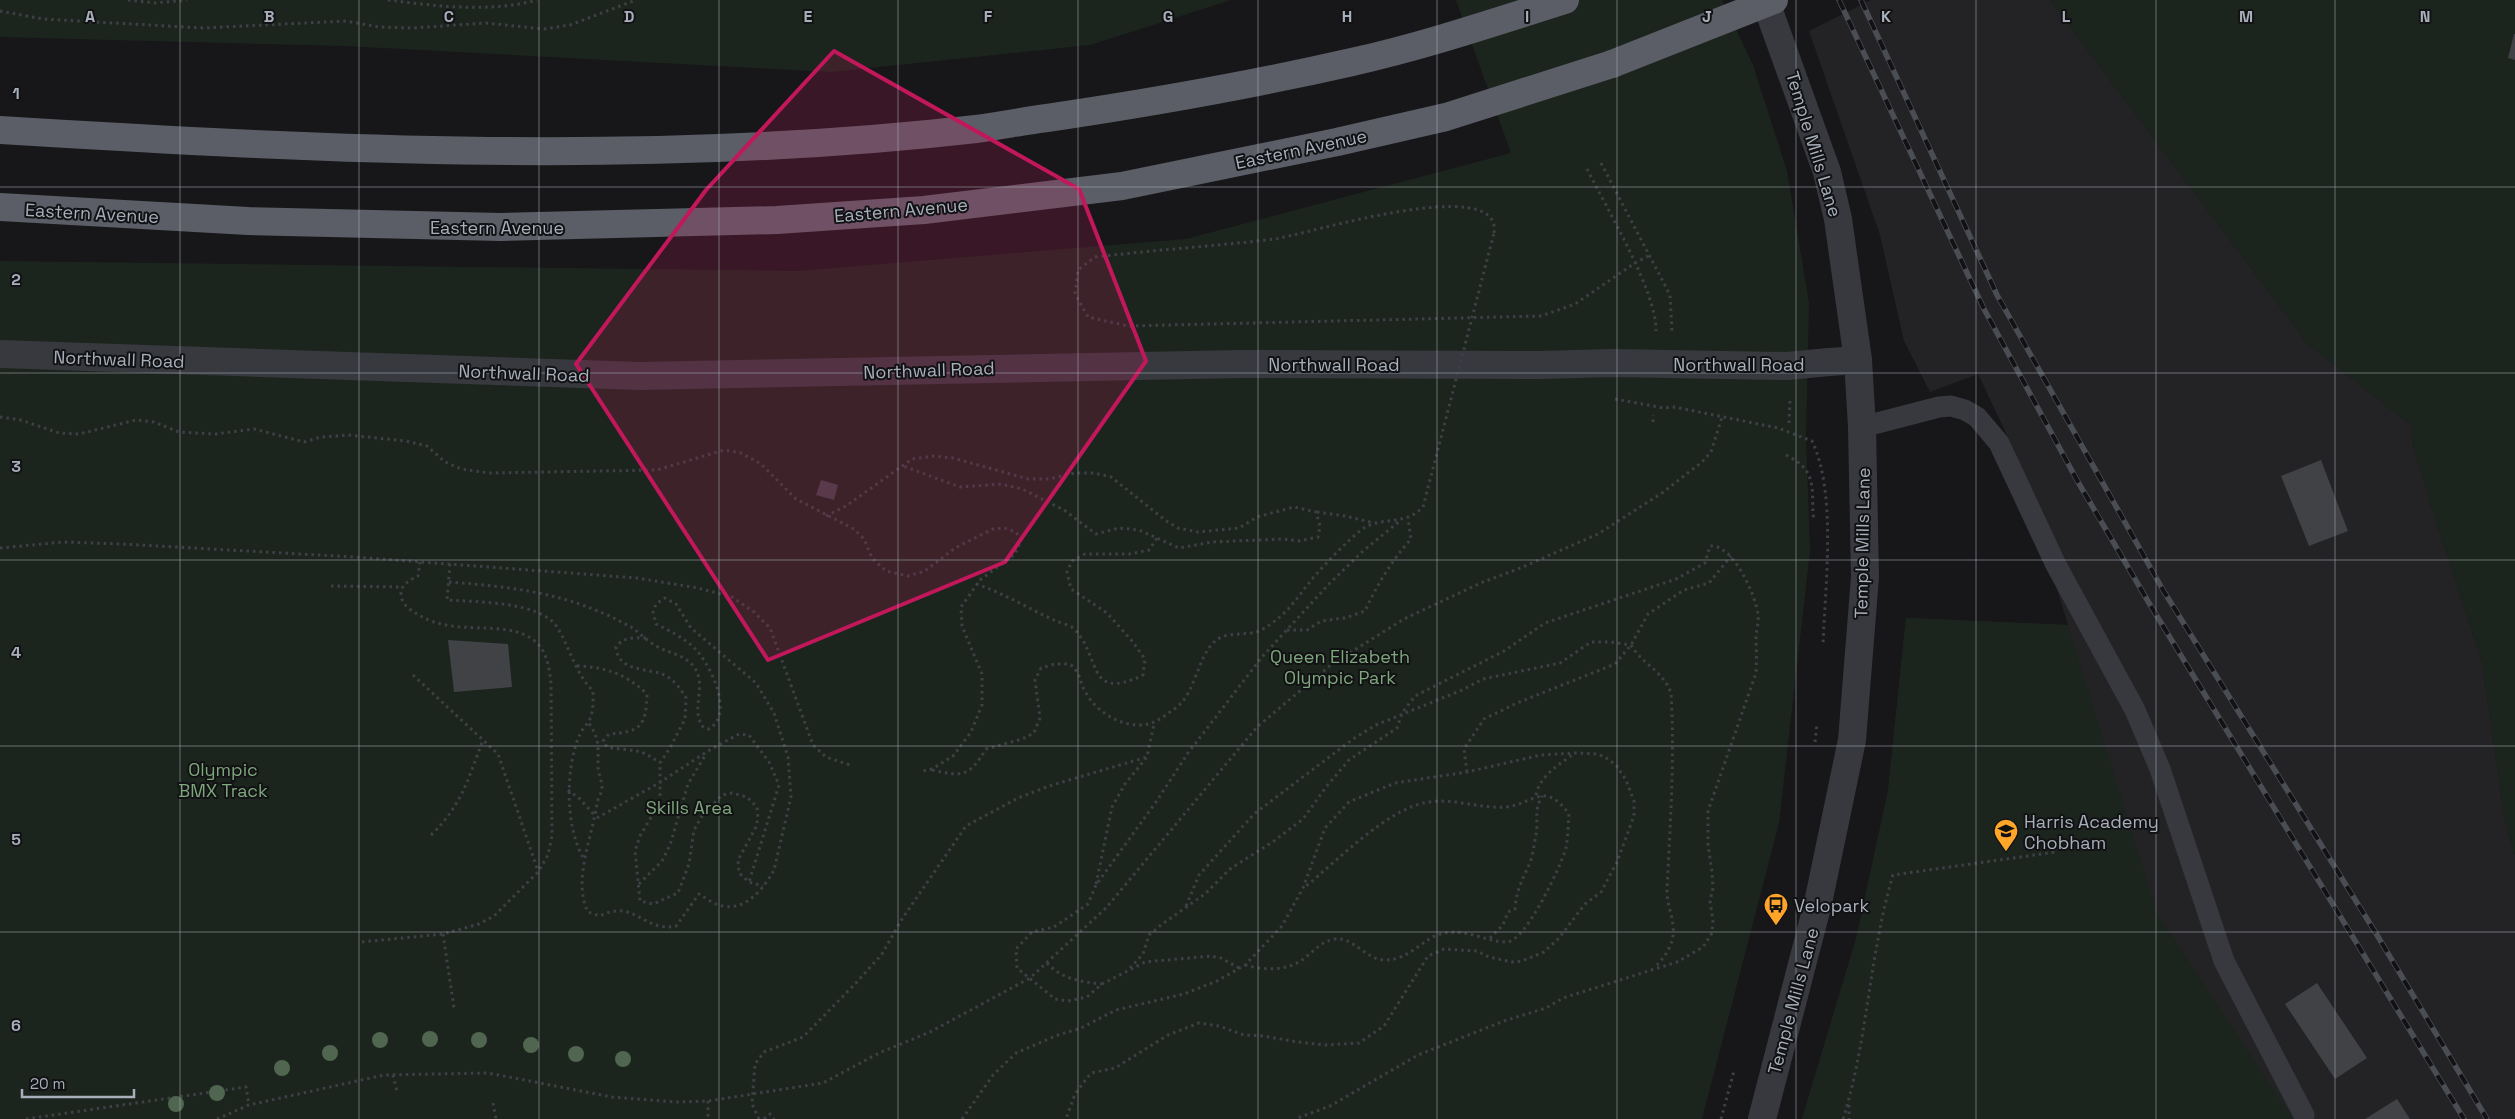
<svg xmlns="http://www.w3.org/2000/svg" width="2515" height="1119" viewBox="0 0 2515 1119" font-family="'Space Grotesk',sans-serif">
<rect width="100%" height="100%" fill="#171719"/>
<!-- built -->
<path fill="#232326" d="M1871,0H2050L2308,344L2411,425V437L2430,503L2482,661L2505,821L2515,855V1119H1802L1856,939L1888,791L1906,618L2068,625L2015,452L1978,374L1930,392L1904,341L1880,235L1809,31Z"/>
<!-- green -->
<path fill="#1c251d" d="M0,0H1231L1090,45L831,72L345,46L0,37Z
M1456,0H1722L1753,65L1787,171L1809,303L1806,437L1810,551L1779,823L1702,1119H0V261L797,271L1186,239L1511,153Z
M2050,0H2515V855L2505,821L2482,661L2430,503L2411,437V425L2308,344Z
M1906,618L2068,625L2157,913L2293,1119H1802L1856,939L1888,791Z"/>
<!-- building -->
<path fill="#404246" d="M2514,34H2515V60L2508,58Z
M2321,460L2348,531L2309,546L2281,476Z
M821,480L838,485L834,500L816,495Z
M448,640L508,644L512,687L454,692Z
M2317,983L2367,1058L2335,1079L2285,1004Z
M2397,1099L2410,1119H2365Z"/>
<g fill="none" stroke-linecap="round" stroke-linejoin="round">
<!-- path -->
<path stroke="#3d4046" stroke-width="3" stroke-dasharray="2.5 4" stroke-linecap="butt" d="M128,0L156,3L187,0
M388,0C436,6 489,13 537,0
M0,11L43,19L203,28L346,21L379,27L414,28L486,23L544,29L570,25L636,0
M1601,163L1670,295L1672,331
M1587,169C1606,207 1657,292 1656,331
M1494,233C1503,172 1304,235 1275,239C1215,246 1155,250 1095,257L1078,270L1075,294L1088,317L1128,326L1541,316L1575,304L1635,263L1648,256
M1615,399L1664,408L1674,407L1778,428L1812,441C1837,492 1825,588 1823,645
M0,417L21,420L59,433L79,434L136,420L154,422L179,432L215,434L254,429L304,442L321,437L348,435L406,441L427,446L445,462L461,469L489,473L657,470L724,450L741,453L761,464L796,499L854,529L864,539L872,558L886,571L908,576L925,571L955,548L993,529L1004,528L1016,532L1021,540L1015,554L980,580L961,607L962,626L982,674V705L971,732L953,756L932,769L923,771
M1653,422V415
M1789,423L1790,399
M1786,455C1816,470 1812,485 1813,516H1818
M1317,512L1345,516L1374,523
M826,516L846,506L912,459L934,456L953,458L1028,479H1049L1075,473H1094L1111,477L1165,520L1178,528L1198,532L1239,528L1257,517L1294,507L1316,512L1320,526L1318,537L1299,541L1283,539L1212,542L1179,548L1139,530L1119,528L1096,534L1064,510L1022,489L1001,484L960,487L903,466
M0,548L63,542L122,544L354,557L637,578L698,588L732,597L754,612L770,628L813,745L826,757L853,766
M450,564L447,600C475,602 540,601 557,627C570,648 575,673 593,691C593,701 594,711 589,721C586,726 582,729 580,734C565,767 565,828 584,859
M449,582C501,586 552,591 600,612C611,616 621,622 631,627C640,633 648,642 658,647C672,654 685,655 694,667C708,686 689,711 704,728L709,729C736,713 708,658 690,644C680,636 668,630 656,624L653,612L656,604L665,598L676,604L691,628L756,683L774,713L788,757L791,797L774,870C764,888 746,911 723,906C714,905 706,898 699,894L676,926C644,933 634,898 600,916L588,912C572,881 593,835 597,803C598,798 602,793 602,788C602,781 598,773 598,766C598,746 600,739 588,722
M976,584C1004,593 1029,609 1056,621C1061,623 1069,625 1073,628C1102,655 1085,703 1143,675L1145,659L1132,641L1107,613L1071,589L1067,572L1072,561L1085,554H1130L1149,550L1157,538
M331,586L402,587
M1287,630H1307L1321,621L1345,618L1365,611C1377,585 1392,560 1411,539L1408,518
M646,638C634,638 624,636 616,647C618,671 644,668 662,674C673,678 681,689 686,698L685,719L670,748L660,763V796L656,809L640,836L635,851L640,901L653,904L678,893L689,864L694,830L702,816L722,795L732,793L747,797L757,807L758,818L756,827L738,860L739,873L749,882L763,886
M1631,645C1642,664 1663,671 1671,693C1675,758 1670,825 1667,891C1667,907 1675,920 1673,936C1671,949 1663,959 1654,968
M577,666C606,667 626,674 647,694C646,726 641,732 609,734L603,741L607,747C632,752 637,746 660,763
M413,675L498,754L538,871
M1815,742L1817,724
M932,770C963,777 969,777 986,749L1022,739L1034,733L1040,718L1035,680L1041,668L1055,664H1070C1083,676 1078,680 1086,693C1096,711 1118,725 1139,725C1151,725 1157,721 1166,715C1171,711 1177,708 1181,703C1195,689 1198,659 1213,643C1226,629 1248,638 1263,629C1288,614 1295,600 1313,578C1327,562 1345,543 1361,530C1381,515 1404,527 1423,507
M1467,772L1464,749L1484,719L1517,703L1615,664L1631,645L1648,614L1684,590L1709,583L1731,556
M568,790L580,799L596,817
M1536,795C1540,775 1560,764 1575,753
M597,818L659,783L708,751L739,734L749,735L769,762L779,785L749,882
M431,835C462,805 468,779 483,740
M639,884L662,861L670,845L688,784L706,754
M1096,884L1112,807L1125,784L1147,757L1154,724
M1186,906L1199,875L1254,814L1353,739L1376,725L1462,690L1483,679L1560,663L1591,642H1610L1631,645
M443,934L454,1008
M1490,938L1503,925L1508,912L1515,909C1516,892 1522,880 1529,865C1533,857 1534,843 1536,835C1539,818 1533,813 1542,796
M362,942L443,934L479,924L494,916L538,872L548,855L552,836L551,683C549,667 547,649 532,639C502,618 452,639 414,612C407,608 401,602 401,594C401,584 410,580 418,576L420,562
M1047,963C1062,979 1081,982 1102,984
M1245,965C1265,971 1290,971 1306,957C1316,949 1322,941 1335,939C1353,936 1367,961 1386,960C1409,960 1424,938 1440,934C1465,927 1485,942 1507,942C1526,941 1561,866 1566,848C1568,837 1568,825 1569,814C1544,780 1534,804 1506,807C1481,809 1453,798 1429,802C1389,807 1337,861 1305,887
M1130,968L1143,954L1149,935L1161,925L1205,894L1230,869L1274,841L1303,819L1326,787L1349,760L1397,728L1402,713L1415,696L1504,651L1545,623L1676,579L1705,563L1710,546C1732,543 1756,595 1758,615C1759,621 1757,628 1756,634C1756,647 1757,660 1756,673L1708,811V845L1712,872L1713,888L1710,901L1713,921L1712,933L1703,947L1677,962L1563,998L1546,1008L1504,1021L1418,1055L1330,1106L1295,1119
M1239,968L1221,958L1211,956L1145,962L1102,984L1087,997L1068,1001L1055,999L1017,968L1016,949L1032,932L1054,927L1088,904L1096,885L1156,802L1188,753L1262,657L1329,584L1363,551L1401,520
M393,1075L397,1091
M708,1101V1119
M493,1103L496,1119
M1849,1105V1119
M26,1119L246,1087L249,1105
M217,1119L249,1105L384,1075L488,1073L612,1097L676,1102L708,1101L823,1083L879,1053L930,1032L1030,978L1106,908L1257,727L1332,664L1404,619L1483,582L1518,569L1598,534L1662,493L1702,462L1711,452L1722,417
M759,1119L752,1104L755,1064L764,1052L803,1037L855,984L882,954L902,919L966,826L1018,798L1049,786L1147,757
M764,1119L770,1114L774,1119
M962,1119L993,1075L1016,1053L1058,1035L1081,1028L1116,1010L1184,994L1217,981L1245,965L1282,926L1303,888L1325,828L1349,802L1395,783L1467,772L1541,755L1576,753L1597,754L1605,757L1616,765L1626,780L1634,801V816L1617,862L1601,892L1585,904L1559,938L1544,952L1522,961L1512,962L1489,957L1477,951L1444,949L1428,956L1384,1026L1359,1043L1325,1045L1291,1041L1264,1036L1244,1035L1219,1026L1199,1023L1168,1035L1115,1068L1091,1073L1075,1094L1066,1119
M1721,1119L1734,1071
M1843,1119C1868,1040 1869,955 1893,875L2056,852"/>
<!-- service -->
<path stroke="#37393f" stroke-width="21" d="M1862,427L1939,407L1951,406L1965,410L1977,417L1999,443L2056,565L2135,710L2160,769L2224,961L2304,1115"/>
<!-- pedestrian -->
<path stroke="#37393f" stroke-width="28" d="M0,354L640,376L1240,364L1539,365L1613,363L1787,366L1829,362"/>
<!-- minor -->
<path stroke="#37393f" stroke-width="28" d="M1829,362L1858,360"/>
<!-- tertiary -->
<path stroke="#37393f" stroke-width="28" d="M1762,1119L1818,903L1852,740L1865,577L1862,427L1858,360L1838,219L1827,172L1765,0"/>
<!-- trunk -->
<path stroke="#5b5e67" stroke-width="28" d="M0,130C324,150 652,166 976,129C1000,126 1023,121 1047,118C1149,103 1251,85 1352,62C1424,46 1495,22 1565,0
M0,207L248,221L501,227L777,220L924,210L1122,186L1337,142L1446,117L1612,64"/>
<defs>
<path id="rail" d="M1839,0L1984,309L2078,482L2152,608L2464,1119
M1861,0L1997,295L2163,590L2377,935L2487,1119"/>
</defs>
<!-- rail casing -->
<use href="#rail" stroke="#4a4d54" stroke-width="5.5"/>
<!-- rail -->
<use href="#rail" stroke="#121214" stroke-width="4" stroke-dasharray="11" stroke-linecap="butt"/>
<!-- path-bridge -->
<path stroke="#3d4046" stroke-width="3" stroke-dasharray="2.5 4" stroke-linecap="butt" d="M1423,507L1494,233"/>
<!-- trunk-bridge -->
<path stroke="#5b5e67" stroke-width="28" d="M1612,64L1774,0"/>
</g>
<!-- trees -->
<g fill="#506650">
<circle cx="430" cy="1039" r="8"/>
<circle cx="380" cy="1040" r="8"/>
<circle cx="479" cy="1040" r="8"/>
<circle cx="531" cy="1045" r="8"/>
<circle cx="330" cy="1053" r="8"/>
<circle cx="576" cy="1054" r="8"/>
<circle cx="623" cy="1059" r="8"/>
<circle cx="282" cy="1068" r="8"/>
<circle cx="217" cy="1093" r="8"/>
<circle cx="176" cy="1104" r="8"/>
</g>
<!-- marked area -->
<path fill="#c2185b" fill-opacity="0.2" stroke="#c2185b" stroke-width="4" stroke-linejoin="round" d="M834,51L1079,189L1146,361L1005,562L768,660L576,364L706,190Z"/>
<!-- grid -->
<path fill="none" stroke="#a7afba" stroke-width="1" stroke-opacity="0.55" d="M180,0V1119M359,0V1119M539,0V1119M719,0V1119M898,0V1119M1078,0V1119M1258,0V1119M1437,0V1119M1617,0V1119M1796,0V1119M1976,0V1119M2156,0V1119M2335,0V1119M0,187H2515M0,373H2515M0,560H2515M0,746H2515M0,932H2515"/>
<!-- icons -->
<defs>
<symbol id="school-pin" viewBox="-11 -11 22 30"><path d="M0 17L-7.5 6A9.5 9.5 0 1 1 7.5 6Z" fill="#ffa529" stroke="#121214"/><path d="M0-5L7-2L0 1L-7-2ZM-4 1L0 2.5L4 1V4Q0 6-4 4Z" fill="#111"/></symbol>
<symbol id="bus-pin" viewBox="-11 -11 22 30"><path d="M0 17L-7.5 6A9.5 9.5 0 1 1 7.5 6Z" fill="#ffa529" stroke="#121214"/><path d="M-5-6H5V4H4V6H2V4H-2V6H-4V4H-5ZM-3.5-4V0h7V-4ZM-3.5 1.2v1.5H-2V1.2ZM2 1.2v1.5H3.5V1.2Z" fill="#111"/></symbol>
</defs>
<g fill-rule="evenodd">
<use href="#school-pin" x="1992" y="817" width="28" height="38"/>
<use href="#bus-pin" x="1762" y="891" width="28" height="38"/>
</g>
<g text-anchor="middle" dominant-baseline="central" stroke-width="4" stroke-linejoin="round" paint-order="stroke">
<!-- street labels -->
<g font-size="18" fill="#a7afba" stroke="#121214">
<text transform="translate(1814 144) rotate(73)">Temple Mills Lane</text>
<text transform="translate(1301 149) rotate(-12)">Eastern Avenue</text>
<text transform="translate(901 210) rotate(-5)">Eastern Avenue</text>
<text transform="translate(92 213) rotate(3)">Eastern Avenue</text>
<text x="497" y="227">Eastern Avenue</text>
<text transform="translate(119 359) rotate(2)">Northwall Road</text>
<text x="1334" y="364">Northwall Road</text>
<text x="1739" y="364">Northwall Road</text>
<text transform="translate(929 370) rotate(-2)">Northwall Road</text>
<text transform="translate(524 373) rotate(2)">Northwall Road</text>
<text transform="translate(1862 543) rotate(-89)">Temple Mills Lane</text>
<text transform="translate(1793 1001) rotate(-75)">Temple Mills Lane</text>
</g>
<!-- park labels -->
<g font-size="18" fill="#7ea77d" stroke="#121214">
<text x="1340" y="656">Queen Elizabeth<tspan x="1340" dy="21">Olympic Park</tspan></text>
<text x="223" y="769">Olympic<tspan x="223" dy="21">BMX Track</tspan></text>
<text x="689" y="807">Skills Area</text>
</g>
<!-- poi labels -->
<g font-size="18" fill="#a7afba" stroke="#121214" text-anchor="start">
<text x="2024" y="821">Harris Academy<tspan x="2024" dy="21">Chobham</tspan></text>
<text x="1794" y="905">Velopark</text>
</g>
</g>
<g font-size="16" text-anchor="middle" font-weight="bold" fill="#a7afba" stroke="#121214" stroke-width="4" stroke-linejoin="round" paint-order="stroke">
<text x="90" y="22">A</text>
<text x="269" y="22">B</text>
<text x="449" y="22">C</text>
<text x="629" y="22">D</text>
<text x="808" y="22">E</text>
<text x="988" y="22">F</text>
<text x="1168" y="22">G</text>
<text x="1347" y="22">H</text>
<text x="1527" y="22">I</text>
<text x="1707" y="22">J</text>
<text x="1886" y="22">K</text>
<text x="2066" y="22">L</text>
<text x="2246" y="22">M</text>
<text x="2425" y="22">N</text>
<text x="16" y="99">1</text>
<text x="16" y="285">2</text>
<text x="16" y="472">3</text>
<text x="16" y="658">4</text>
<text x="16" y="845">5</text>
<text x="16" y="1031">6</text>
</g>
<!-- scale -->
<path d="M22 1089v8h112v-8" fill="none" stroke="#a7afba" stroke-width="2.5"/>
<text x="30" y="1089" font-size="15" fill="#a7afba" stroke="#121214" stroke-width="4" paint-order="stroke">20 m</text>
</svg>
